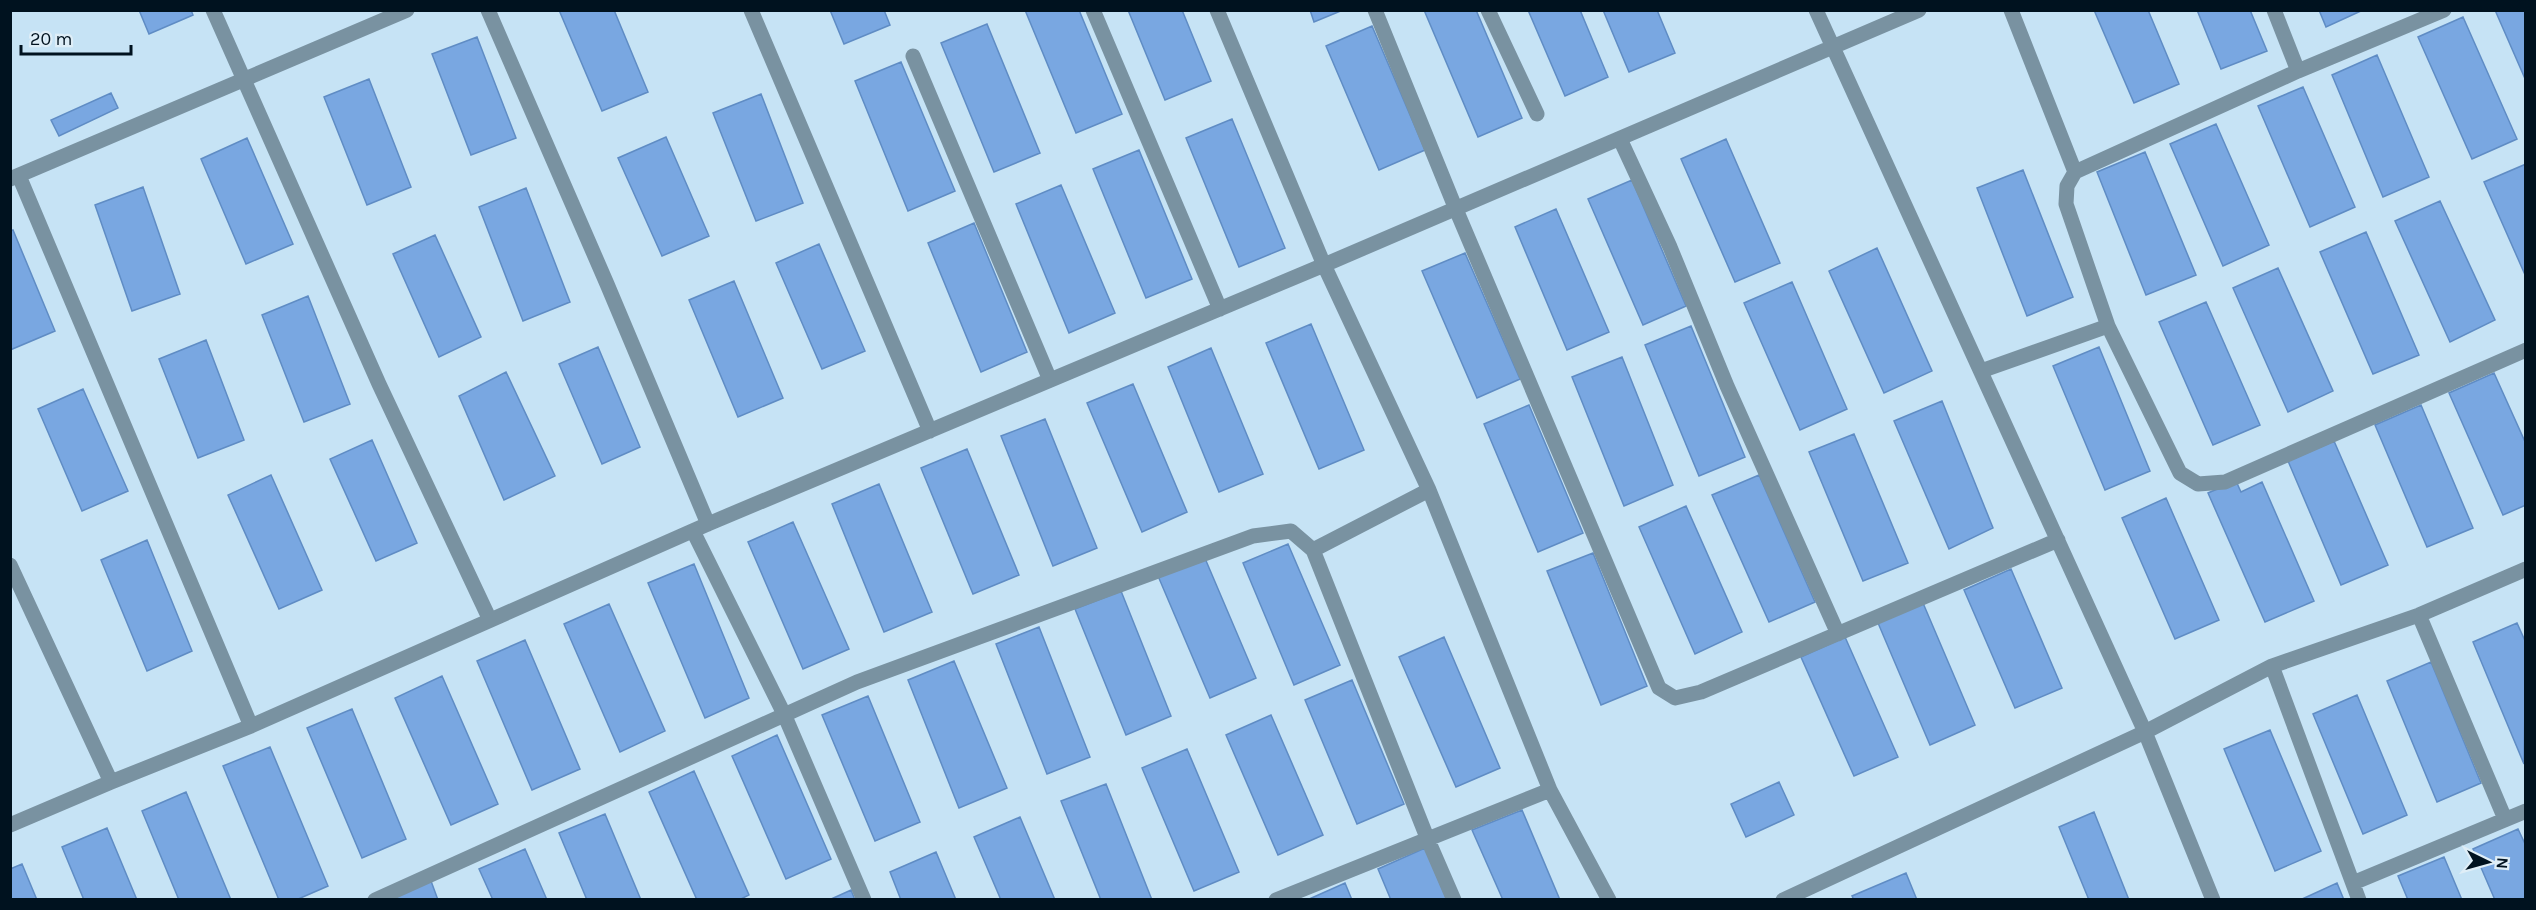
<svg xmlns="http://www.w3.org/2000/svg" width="2536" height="910" viewBox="0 0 2536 910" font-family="Karla,sans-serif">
<rect width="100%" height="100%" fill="#c6e3f5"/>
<!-- building -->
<path fill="#79a7e1" stroke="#5f8cc4" stroke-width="1.5" d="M139,10H191L193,15L149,34Z
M559,10H614L648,92L602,111Z
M830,10H884L890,25L844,44Z
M1025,10H1079L1122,114L1076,133Z
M1128,10H1182L1211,81L1165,100Z
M1310,10H1343L1314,22Z
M1424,10H1476L1522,118L1478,137Z
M1528,10H1580L1608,77L1565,96Z
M1603,10H1657L1675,53L1629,72Z
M2094,10H2148L2179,84L2134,103Z
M2197,10H2250L2267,51L2221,69Z
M2319,10H2363L2326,27Z
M2495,10H2526V81Z
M2463,17L2517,139L2472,159L2418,37Z
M987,24L1040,153L994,172L941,43Z
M1372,26L1425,150L1379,170L1326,46Z
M477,37L516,138L471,155L432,54Z
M2377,55L2429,177L2383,197L2332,75Z
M901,62L955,191L908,211L855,81Z
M369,79L411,187L367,205L324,97Z
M2303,87L2355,207L2310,227L2258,106Z
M111,93L118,108L59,136L51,120Z
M761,94L803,203L756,221L713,113Z
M1232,119L1285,248L1239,267L1186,138Z
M2216,124L2269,245L2223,266L2170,144Z
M666,137L709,236L662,256L618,158Z
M247,138L293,244L246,264L201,159Z
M1726,139L1780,263L1735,282L1681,159Z
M1139,150L1192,279L1146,298L1093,169Z
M2145,152L2196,275L2146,295L2097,172Z
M2526,164V277L2484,182Z
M2023,170L2073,297L2027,316L1977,188Z
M1632,180L1686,306L1643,325L1588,199Z
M1061,185L1115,313L1069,333L1016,204Z
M143,187L180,294L132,311L95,205Z
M526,188L570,302L523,321L479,207Z
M2440,201L2495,320L2450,342L2395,221Z
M1556,209L1609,332L1567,350L1515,227Z
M974,223L1027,352L981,372L928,243Z
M13,230L55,331L10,350V231Z
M2366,232L2419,355L2373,374L2320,252Z
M435,235L481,337L439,357L393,254Z
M819,244L865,351L822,369L776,263Z
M1877,248L1932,371L1884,393L1829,271Z
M1465,253L1520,379L1477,398L1422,271Z
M2278,268L2333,391L2288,412L2233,288Z
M734,281L783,398L738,417L689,300Z
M1792,282L1847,409L1800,430L1744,303Z
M308,296L350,404L304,422L262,315Z
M2206,302L2260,425L2213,445L2159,322Z
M1311,324L1364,450L1319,469L1266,343Z
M1691,326L1745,457L1699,476L1645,345Z
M206,340L244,440L198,458L159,359Z
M598,347L640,447L602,464L559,364Z
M2099,347L2150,471L2105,490L2053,366Z
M1211,348L1263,474L1219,492L1168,367Z
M1622,357L1673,485L1624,506L1572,377Z
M506,372L555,476L504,500L459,396Z
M2494,373L2526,444V505L2503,515L2449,393Z
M1133,384L1187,512L1142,532L1087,403Z
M83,389L128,491L82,511L38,409Z
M1942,401L1993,528L1949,549L1894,421Z
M1529,405L1583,533L1538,552L1484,424Z
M2421,405L2473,528L2427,547L2375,425Z
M1045,419L1097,548L1053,566L1001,436Z
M1854,434L1908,563L1863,581L1809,452Z
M372,440L417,543L376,561L330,459Z
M2334,441L2388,565L2341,585L2288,461Z
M967,449L1019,575L973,594L921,468Z
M271,475L322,590L279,609L228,495Z
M1759,475L1815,602L1769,622L1712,495Z
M2236,481L2241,492L2262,482L2314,601L2265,622L2208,493Z
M879,484L932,612L884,632L832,504Z
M2166,498L2219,620L2175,639L2122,518Z
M1686,506L1742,632L1695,654L1639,527Z
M793,522L849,649L803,669L748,542Z
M147,540L192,651L147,671L101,560Z
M1288,544L1340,665L1294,685L1243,563Z
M1593,553L1647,686L1601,705L1547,571Z
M1204,556L1256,678L1210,698L1158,576Z
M694,564L749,698L705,718L648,583Z
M2011,569L2062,688L2015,708L1964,590Z
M1121,591L1171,716L1126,735L1075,609Z
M1923,603L1975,725L1930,745L1878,623Z
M609,604L665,731L620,752L564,624Z
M2517,623L2526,643L2524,764L2473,642Z
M1039,627L1090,757L1047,774L996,644Z
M1444,637L1500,768L1456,787L1399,657Z
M1845,637L1898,757L1854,776L1801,657Z
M525,640L580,769L532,790L477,661Z
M954,661L1007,788L959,808L908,680Z
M2431,662L2481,783L2437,802L2387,681Z
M442,676L498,804L451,825L395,698Z
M1352,680L1404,804L1357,824L1305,700Z
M2357,695L2407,815L2363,834L2313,714Z
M868,696L920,822L875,841L822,715Z
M352,709L406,839L362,858L307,728Z
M1271,715L1323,835L1278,855L1226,735Z
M2270,730L2321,851L2275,871L2224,749Z
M777,735L831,859L786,879L732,756Z
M270,747L328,886L296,900H279L223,766Z
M1187,749L1239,872L1194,891L1142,768Z
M694,771L749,895L739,900H697L649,792Z
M1779,782L1794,815L1746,837L1731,804Z
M1106,784L1152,900H1101L1061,801Z
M186,792L231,900H179L142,811Z
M1522,810L1560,900H1503L1472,830Z
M2094,812L2129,900H2089L2059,827Z
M605,814L641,900H587L559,833Z
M1020,817L1055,900H1001L974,837Z
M107,828L137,900H84L62,847Z
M2518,829L2526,846V900H2495L2473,849Z
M1425,848L1447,900H1391L1378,869Z
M525,849L547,900H493L479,869Z
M936,852L956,900H901L890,872Z
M2444,857L2462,900H2408L2398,876Z
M22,864L37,900H10V869Z
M1906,873L1917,900H1854L1852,896Z
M431,881L438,900H388Z
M1345,883L1352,900H1307Z
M2337,883L2344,900H2300Z
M851,890L855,900H829Z"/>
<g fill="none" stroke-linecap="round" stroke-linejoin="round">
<!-- lane -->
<path stroke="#7992a1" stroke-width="15" d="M213,10L379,384L490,620
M488,10L607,284L708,524
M751,10L930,431
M1093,10L1220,309
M1217,10L1324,265L1429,490L1550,790L1609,900
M1375,10L1455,207L1659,688L1675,698L1701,692L2058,540
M1488,10L1537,114
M1816,10L2145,732L2213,900
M2011,10L2075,172
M2274,10L2298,71
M2444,10L2298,71L2075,172L2067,186L2066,204L2108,326L2180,473L2198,484L2225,482L2526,350
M913,56L1050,380
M1620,139L1670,247L1727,386L1838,634
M19,176L251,726
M10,179L407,10
M1981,371L2108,326
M693,531L784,714L864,900
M1313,550L1429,490
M10,565L111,782
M2419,615L2505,819
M2272,666L2359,900
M10,825L111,782L251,726L708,524L1324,265L1919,10
M2353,883L2526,811
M375,900L857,682L1253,536L1291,531L1313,550L1428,840L1454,900
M1276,900L1550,790
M1783,900L2145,732L2272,666L2419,615L2526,569"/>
</g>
<!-- border -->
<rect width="2536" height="910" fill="none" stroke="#00121f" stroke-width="24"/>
<!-- north arrow -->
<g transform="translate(2488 862) rotate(95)" stroke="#dfeef7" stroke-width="4.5" paint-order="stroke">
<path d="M0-4.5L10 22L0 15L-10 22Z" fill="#00121f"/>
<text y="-9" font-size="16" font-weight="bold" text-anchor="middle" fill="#00121f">N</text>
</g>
<!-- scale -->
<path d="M21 45v9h110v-9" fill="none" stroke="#00121f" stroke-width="3"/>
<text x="30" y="45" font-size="18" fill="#00121f" stroke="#dfeef7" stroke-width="4.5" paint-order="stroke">20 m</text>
</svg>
